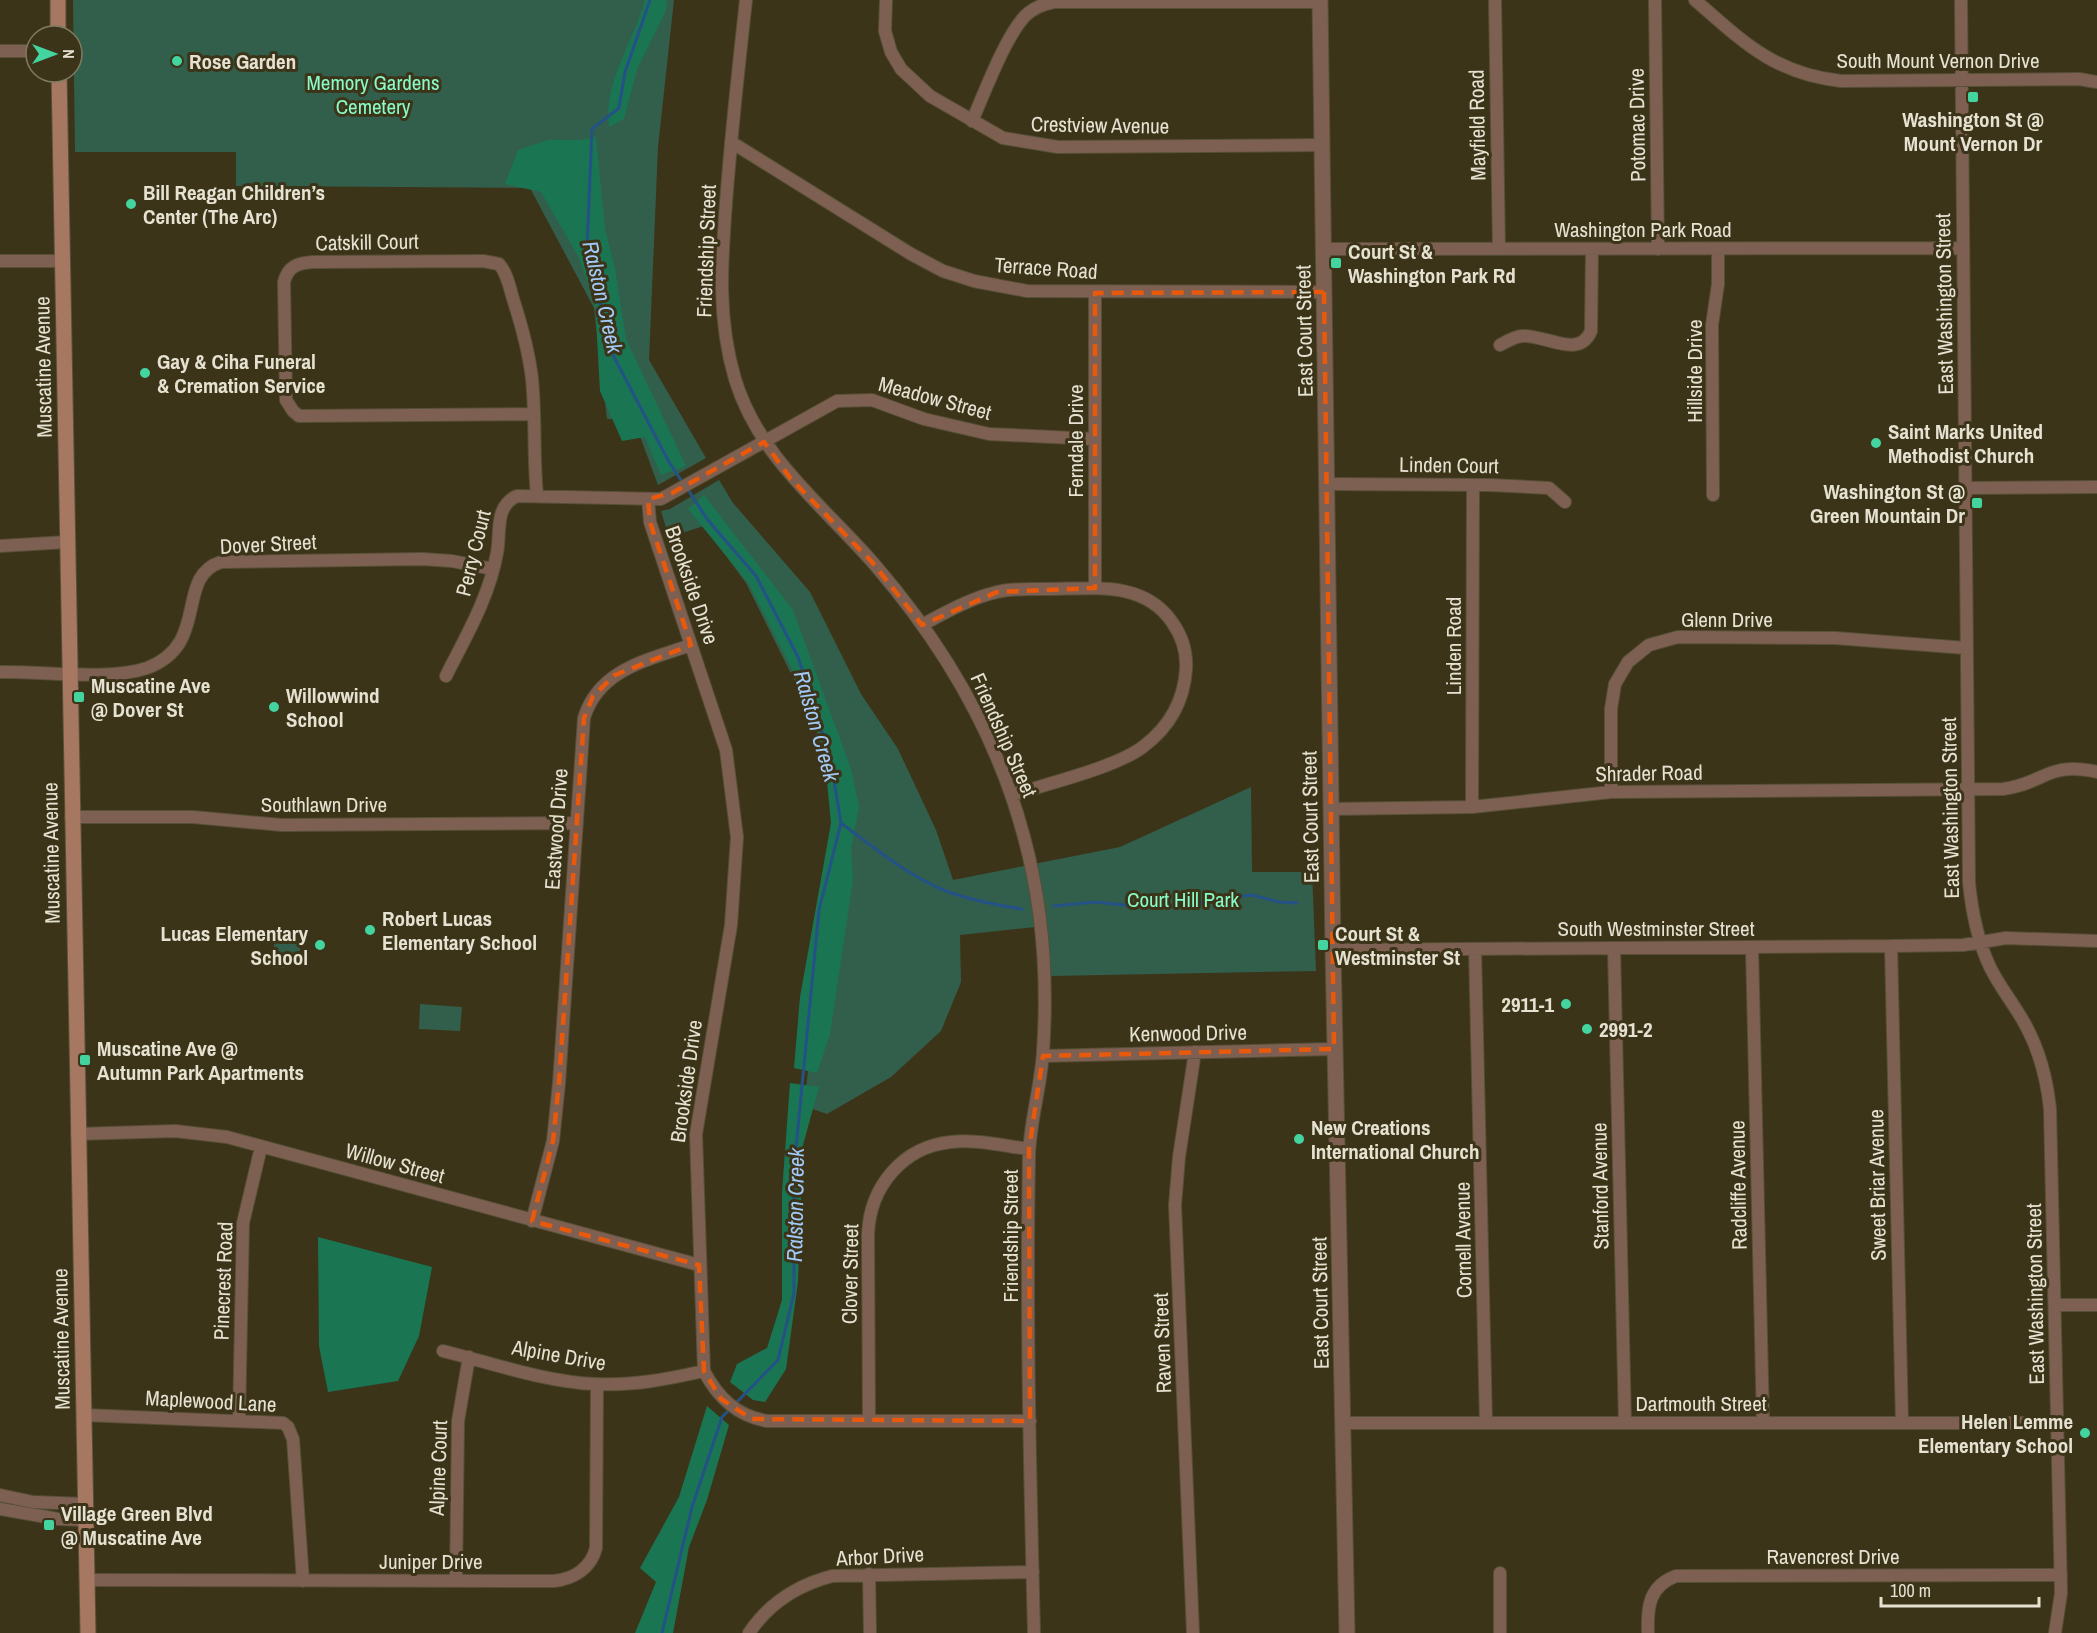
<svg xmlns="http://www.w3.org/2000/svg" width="2097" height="1633" viewBox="0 0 2097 1633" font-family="'Archivo Narrow',sans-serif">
<rect width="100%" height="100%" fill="#3c3419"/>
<!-- green -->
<path fill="#325f4b" d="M73,0H674L658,147L649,360L706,458L658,485L634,420L607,419L594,308L530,188L236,186V152H75Z
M719,480L733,503L810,592L861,694L898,749L936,830L953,880L1120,847L1251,787L1252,872H1312L1316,971L1050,976L1045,926L960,935L961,982L941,1031L891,1077L827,1114L804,1106L836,822L815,722L746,583L704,526L669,537L661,511L670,509Z
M300,928V960H287L284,968H274V929Z
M420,1004L462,1007L460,1031L419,1029Z"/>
<!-- forest -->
<path fill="#1a7553" d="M645,0H667L665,13L637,69L624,119L609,127C603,82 634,42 645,0Z
M596,137L605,229L615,268L626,339L686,466L661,475L645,437L622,441L600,391L595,302L578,256L541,192L505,184L518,150L548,140H582Z
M704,495L793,610L851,769L859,807L851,849L853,880L830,1034L817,1073L794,1068L800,997L831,823L824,750L791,667L749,584L688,509Z
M790,1083L819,1087L803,1145L798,1282L786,1369L765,1402L753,1400L730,1382L737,1364L767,1348L782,1300V1192Z
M318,1237L432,1267L419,1336L398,1381L328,1392L319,1346Z
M707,1406L729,1425L707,1500L689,1547L673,1633H635L656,1582L640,1568L679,1497Z"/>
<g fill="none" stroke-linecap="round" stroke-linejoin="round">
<!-- stream -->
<path stroke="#255286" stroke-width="3" d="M650,0L625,72L619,108L592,129L587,248L613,355L669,462L683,483
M687,488L707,519L756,576L798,657L830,756L841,823L819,910L794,1169V1293L778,1360L734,1405
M841,823C873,847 908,876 946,891C970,900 996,905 1022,909
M1054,906L1095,902L1134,906L1192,905L1222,898L1252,895L1279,902L1297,903
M662,1633L692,1507L722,1417L730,1409"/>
<defs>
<path id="minor" d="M746,0C739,63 732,127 727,190C722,257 716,314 735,379C759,458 823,505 875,565C943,644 997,735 1024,837C1043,907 1048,979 1043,1052C1041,1086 1030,1121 1029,1155C1026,1314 1030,1474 1034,1633
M886,0L885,31L891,52L901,69L930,96L1003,138L1058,147L1322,145
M1495,0L1499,249
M1655,0L1658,249
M1695,0C1743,42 1775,74 1841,81L2079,79L2097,82
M1961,0L1969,883C1972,912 1977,940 1990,967C2000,988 2015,1005 2026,1026C2040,1052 2047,1080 2050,1109L2061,1593L2055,1633
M0,51H36
M972,121C985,92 1004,39 1025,16C1033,8 1043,4 1054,2H1320
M731,142L911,254L943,271L974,281L1027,291L1324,292
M1324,249L1963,248
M0,261H62
M1500,345C1507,341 1514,337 1522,336C1545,334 1579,360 1591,331L1592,249
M534,414L299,416L293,411L286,400L284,282C288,266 298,263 313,262L483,261L499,264C508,274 510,290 514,302C522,327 529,353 532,379C536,418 533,457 537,495
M1327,484L1490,485L1549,488L1565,502
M1966,488L2097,487
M1713,495L1712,325L1718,284V249
M648,499L650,522L726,750L737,837L731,925L696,1134L704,1371C718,1398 737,1416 767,1421H1030
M0,546L67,542
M1095,588V293
M922,625C946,612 971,598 997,592C1014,588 1030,589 1047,589C1092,589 1143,580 1172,622C1182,636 1187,652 1186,669C1184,701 1169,727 1144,746C1118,767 1046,784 1012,795
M0,672C42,671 109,681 147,668C211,644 174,577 221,562L422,559L452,561L493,569
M446,676C466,636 489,598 497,553C501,533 494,506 517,496L661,499L837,401L872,400L924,419L989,434L1094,439
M1611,792V709L1615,684L1628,662L1649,645L1678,637L1835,638L1966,648
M1472,807L1473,485
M1331,809L1472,807L1611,792L2003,789C2044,784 2047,761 2097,772
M71,817H193L282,825L576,823
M1891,946L1902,1423
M1752,947L1763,1423
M1614,948L1625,1423
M1475,949L1486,1423
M1333,950L1891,946L1963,945L2006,938L2097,941
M1043,1056L1334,1049
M77,1134L175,1131L227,1137L699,1265
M532,1221L553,1141L559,1083L584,718C599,669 648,660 691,645
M2055,1305H2097
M443,1351C491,1363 546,1382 595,1384C633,1386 668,1379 704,1371
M84,1415L283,1423L288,1427L293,1439L303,1581
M239,1419L243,1223L261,1147
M869,1421L868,1234C870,1187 902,1147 951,1142C976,1139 1004,1146 1029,1149
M1343,1423H2058
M0,1495L33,1502L85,1504
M0,1509L58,1519L86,1520
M1500,1573V1633
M869,1574L870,1633
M87,1580L554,1581C574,1579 591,1568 596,1548L597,1385
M456,1580L458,1421L469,1357
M749,1633C769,1603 798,1585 832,1576L1033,1572
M1193,1633L1175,1205L1179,1157L1195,1052
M1648,1633C1647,1607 1649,1586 1676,1576L2061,1575"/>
<path id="tertiary" d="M1320,0L1333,950L1347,1633"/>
<path id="secondary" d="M58,0V36
M59,72L88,1633"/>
</defs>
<!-- minor casing -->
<use href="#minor" stroke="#575037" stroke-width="14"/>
<!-- tertiary casing -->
<use href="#tertiary" stroke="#575037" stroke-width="17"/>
<!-- secondary casing -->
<use href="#secondary" stroke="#575037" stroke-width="17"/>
<!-- minor -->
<use href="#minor" stroke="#7e6052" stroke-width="12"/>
<!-- tertiary -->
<use href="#tertiary" stroke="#7e6052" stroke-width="15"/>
<!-- secondary -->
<use href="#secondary" stroke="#a67761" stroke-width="15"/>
</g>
<!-- marked area -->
<path fill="none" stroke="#e8590c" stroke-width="4.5" stroke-dasharray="12 8" stroke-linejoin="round" d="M1324,292L1334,1049L1043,1056L1029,1149L1030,1421L752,1419L721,1399L704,1371L699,1265L532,1221L553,1141L559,1083L584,718L593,696L615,675L691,645L650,522L648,499L672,493L764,442L791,479L872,562L922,625L997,592L1095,588V293Z"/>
<!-- markers -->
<g fill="#43d4a0" stroke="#3c3419" stroke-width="2">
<circle cx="177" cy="61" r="6"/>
<rect x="1967" y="91" width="12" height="12" rx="3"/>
<circle cx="131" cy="204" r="6"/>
<rect x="1330" y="257" width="12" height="12" rx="3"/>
<circle cx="145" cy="373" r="6"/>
<circle cx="1876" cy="443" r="6"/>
<rect x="1971" y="497" width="12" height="12" rx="3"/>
<rect x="73" y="691" width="12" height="12" rx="3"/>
<circle cx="274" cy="707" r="6"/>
<circle cx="370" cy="930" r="6"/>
<circle cx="320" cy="945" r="6"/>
<rect x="1317" y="939" width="12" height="12" rx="3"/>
<circle cx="1566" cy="1004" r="6"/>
<circle cx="1587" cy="1029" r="6"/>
<rect x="79" y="1054" width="12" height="12" rx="3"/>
<circle cx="1299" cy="1139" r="6"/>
<circle cx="2085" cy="1433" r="6"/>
<rect x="43" y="1519" width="12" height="12" rx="3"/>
</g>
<g text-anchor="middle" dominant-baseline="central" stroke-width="6" stroke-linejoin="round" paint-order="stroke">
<!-- street labels -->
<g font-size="21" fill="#e6e2d2" stroke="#3c3419">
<text x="1938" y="60">South Mount Vernon Drive</text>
<text transform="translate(1100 125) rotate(1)">Crestview Avenue</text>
<text transform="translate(1477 125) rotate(-91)">Mayfield Road</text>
<text transform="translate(1637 125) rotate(-91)">Potomac Drive</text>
<text x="1643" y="229">Washington Park Road</text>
<text transform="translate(367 242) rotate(-1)">Catskill Court</text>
<text transform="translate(706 251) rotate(-88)">Friendship Street</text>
<text transform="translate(1046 268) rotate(4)">Terrace Road</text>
<text transform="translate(1944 304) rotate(-91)">East Washington Street</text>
<text transform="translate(1304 331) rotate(-91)">East Court Street</text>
<text transform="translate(43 367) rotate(-91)">Muscatine Avenue</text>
<text transform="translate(1694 371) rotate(-90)">Hillside Drive</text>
<text transform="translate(935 398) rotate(15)">Meadow Street</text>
<text transform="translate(1075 441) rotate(-90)">Ferndale Drive</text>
<text transform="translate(1449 465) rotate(1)">Linden Court</text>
<text transform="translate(268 544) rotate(-3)">Dover Street</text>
<text transform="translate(473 553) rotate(-76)">Perry Court</text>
<text transform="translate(692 585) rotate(71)">Brookside Drive</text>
<text x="1727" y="619">Glenn Drive</text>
<text transform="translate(1453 646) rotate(-90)">Linden Road</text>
<text transform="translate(1004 735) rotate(66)">Friendship Street</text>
<text transform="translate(1649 773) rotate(-1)">Shrader Road</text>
<text x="324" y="804">Southlawn Drive</text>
<text transform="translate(1950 808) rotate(-91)">East Washington Street</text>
<text transform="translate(1310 817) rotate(-91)">East Court Street</text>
<text transform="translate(556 829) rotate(-86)">Eastwood Drive</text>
<text transform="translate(51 853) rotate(-91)">Muscatine Avenue</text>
<text x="1656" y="928">South Westminster Street</text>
<text transform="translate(1188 1033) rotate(-1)">Kenwood Drive</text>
<text transform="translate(686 1081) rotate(-82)">Brookside Drive</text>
<text transform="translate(395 1163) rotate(15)">Willow Street</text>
<text transform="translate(1738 1185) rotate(-91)">Radcliffe Avenue</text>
<text transform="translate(1877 1185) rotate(-91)">Sweet Briar Avenue</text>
<text transform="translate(1600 1186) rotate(-91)">Stanford Avenue</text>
<text transform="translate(1010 1236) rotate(-90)">Friendship Street</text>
<text transform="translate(1463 1240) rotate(-91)">Cornell Avenue</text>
<text transform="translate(850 1274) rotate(-89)">Clover Street</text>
<text transform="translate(223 1281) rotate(-88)">Pinecrest Road</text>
<text transform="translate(2035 1294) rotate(-91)">East Washington Street</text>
<text transform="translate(1320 1303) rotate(-91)">East Court Street</text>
<text transform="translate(61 1339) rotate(-91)">Muscatine Avenue</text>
<text transform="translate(1162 1343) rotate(-92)">Raven Street</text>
<text transform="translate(559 1355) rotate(10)">Alpine Drive</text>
<text transform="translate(211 1401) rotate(3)">Maplewood Lane</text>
<text x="1701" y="1403">Dartmouth Street</text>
<text transform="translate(438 1468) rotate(-88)">Alpine Court</text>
<text transform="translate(880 1556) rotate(-3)">Arbor Drive</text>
<text x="1833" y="1556">Ravencrest Drive</text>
<text x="431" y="1561">Juniper Drive</text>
</g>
<!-- poi labels -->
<g font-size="21" font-weight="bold" fill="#e6e2d2" stroke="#3c3419" text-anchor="start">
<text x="189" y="61">Rose Garden</text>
<text x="1973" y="119" text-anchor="middle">Washington St @<tspan x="1973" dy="24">Mount Vernon Dr</tspan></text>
<text x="143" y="192">Bill Reagan Children’s<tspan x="143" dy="24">Center (The Arc)</tspan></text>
<text x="1348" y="251">Court St &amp;<tspan x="1348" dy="24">Washington Park Rd</tspan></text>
<text x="157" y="361">Gay &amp; Ciha Funeral<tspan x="157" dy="24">&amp; Cremation Service</tspan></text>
<text x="1888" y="431">Saint Marks United<tspan x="1888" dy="24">Methodist Church</tspan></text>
<text x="1965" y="491" text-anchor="end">Washington St @<tspan x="1965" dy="24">Green Mountain Dr</tspan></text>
<text x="91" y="685">Muscatine Ave<tspan x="91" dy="24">@ Dover St</tspan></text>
<text x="286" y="695">Willowwind<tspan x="286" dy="24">School</tspan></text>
<text x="382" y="918">Robert Lucas<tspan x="382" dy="24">Elementary School</tspan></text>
<text x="308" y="933" text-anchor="end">Lucas Elementary<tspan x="308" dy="24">School</tspan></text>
<text x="1335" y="933">Court St &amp;<tspan x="1335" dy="24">Westminster St</tspan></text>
<text x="1554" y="1004" text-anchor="end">2911-1</text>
<text x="1599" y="1029">2991-2</text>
<text x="97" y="1048">Muscatine Ave @<tspan x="97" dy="24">Autumn Park Apartments</tspan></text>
<text x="1311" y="1127">New Creations<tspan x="1311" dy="24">International Church</tspan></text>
<text x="2073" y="1421" text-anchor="end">Helen Lemme<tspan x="2073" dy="24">Elementary School</tspan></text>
<text x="61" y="1513">Village Green Blvd<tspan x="61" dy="24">@ Muscatine Ave</tspan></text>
</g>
<!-- park labels -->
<g font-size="21" fill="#87fbc8" stroke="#3c3419">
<text x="373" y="82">Memory Gardens<tspan x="373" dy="24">Cemetery</tspan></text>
<text x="1183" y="899">Court Hill Park</text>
</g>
<!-- water labels -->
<g font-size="22" font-style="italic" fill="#a2c9f7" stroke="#3c3419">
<text transform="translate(603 297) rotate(77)">Ralston Creek</text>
<text transform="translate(817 726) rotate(74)">Ralston Creek</text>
<text transform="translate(795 1205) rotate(-89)">Ralston Creek</text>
</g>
</g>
<!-- north arrow -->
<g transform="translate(54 54) rotate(90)"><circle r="28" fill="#3c3419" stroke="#807a63" stroke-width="1.5"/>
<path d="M0-4.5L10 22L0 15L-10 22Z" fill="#43d4a0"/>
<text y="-9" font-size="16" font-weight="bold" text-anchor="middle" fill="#e6e2d2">N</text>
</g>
<!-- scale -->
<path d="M1881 1597v9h158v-9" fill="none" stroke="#e6e2d2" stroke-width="3"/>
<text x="1890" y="1597" font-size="18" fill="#e6e2d2" stroke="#3c3419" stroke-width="4.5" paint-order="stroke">100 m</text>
</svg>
